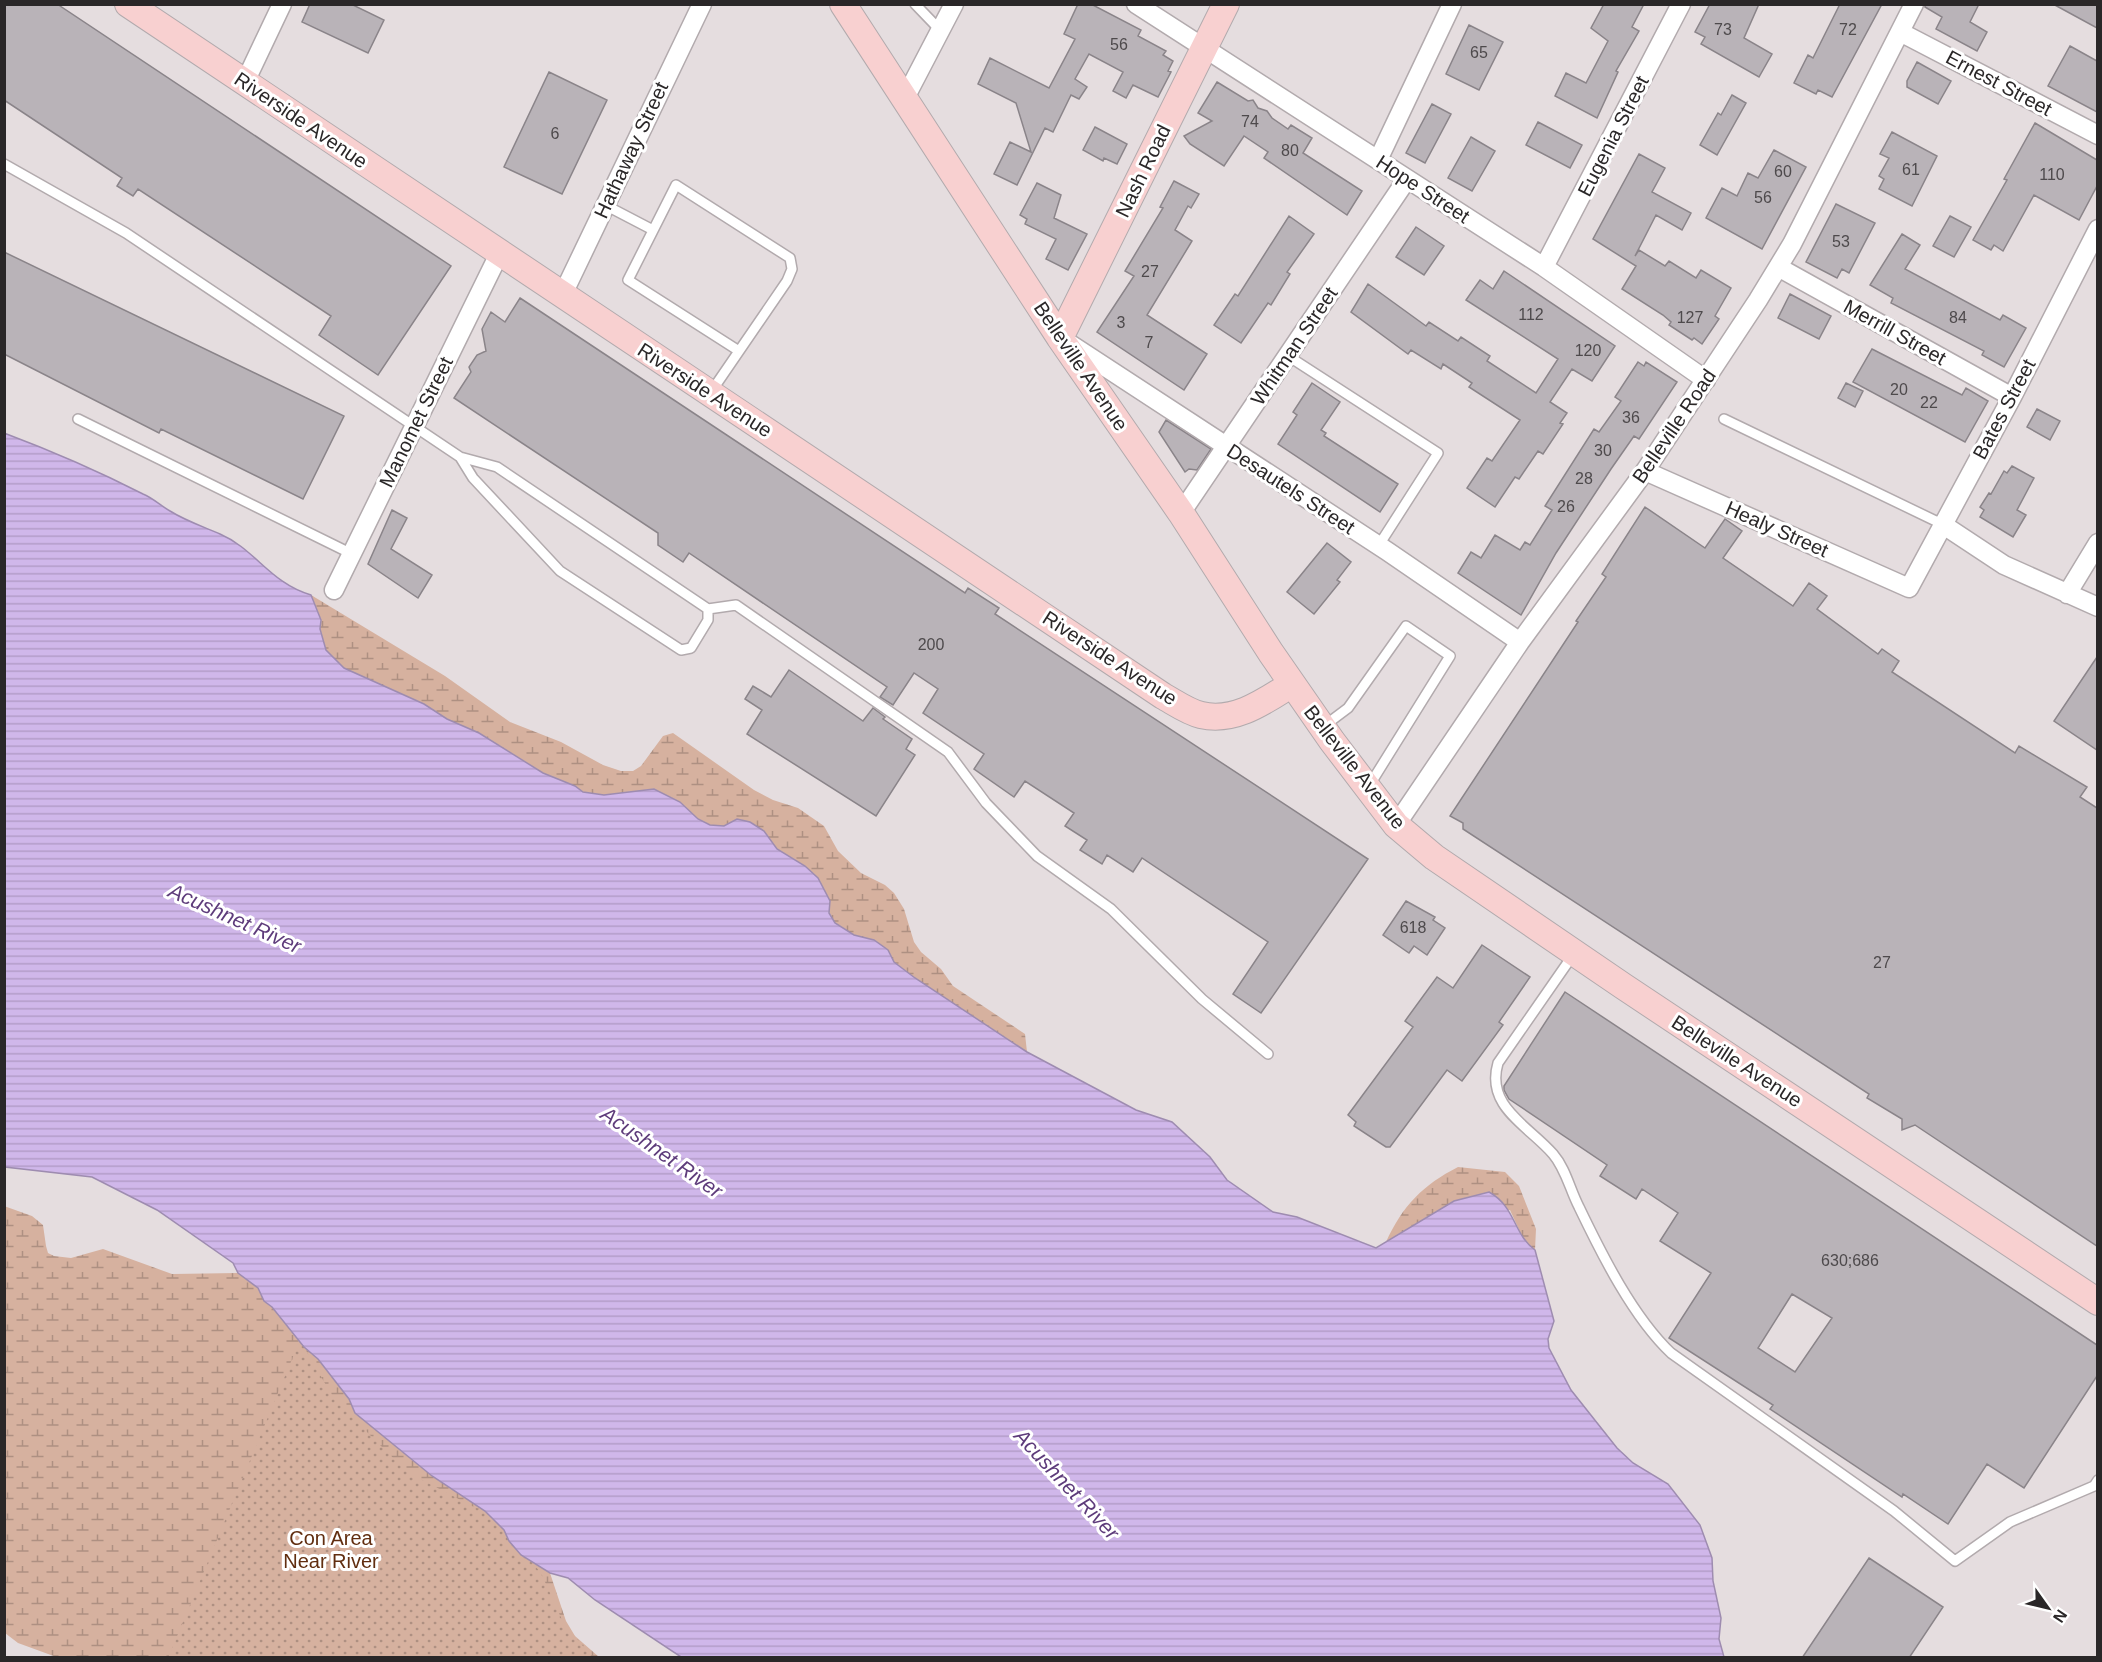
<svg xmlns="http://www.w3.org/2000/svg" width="2102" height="1662" viewBox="0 0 2102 1662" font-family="Helvetica,sans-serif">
<defs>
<pattern id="wetland-marsh" width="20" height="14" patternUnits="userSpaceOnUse" patternTransform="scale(1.5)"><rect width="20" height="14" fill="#d6b19f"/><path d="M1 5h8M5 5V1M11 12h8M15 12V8" fill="none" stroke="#ae9082"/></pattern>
<pattern id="park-dots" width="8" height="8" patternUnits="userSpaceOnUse" patternTransform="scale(1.5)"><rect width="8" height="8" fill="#d6b19f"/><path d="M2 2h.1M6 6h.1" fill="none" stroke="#ae9082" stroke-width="1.8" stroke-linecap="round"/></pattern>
<pattern id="water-rules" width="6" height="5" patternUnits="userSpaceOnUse" patternTransform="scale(1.5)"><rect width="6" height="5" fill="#d0b7ea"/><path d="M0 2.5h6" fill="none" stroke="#b39dc9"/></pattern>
</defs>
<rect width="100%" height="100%" fill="#e5dddf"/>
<!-- wetland -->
<path fill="url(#wetland-marsh)" d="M311,595L445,676L510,722L561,742L603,765L621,771H633L641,766L663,736L673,733L754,790L773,800L798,808L824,826L838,851L861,873L885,885L894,893L904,909L914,942L921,952L941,969L953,986L1025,1034L1027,1052L915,978L894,962L888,950L874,940L854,935L835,923L805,866L777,849L764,831L750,822L737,819L724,826L710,825L698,819L680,802L654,789L604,795L583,792L575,786L543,773L479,733L447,719L424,704L344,668L326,650L320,629L321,620Z
M1458,1167L1505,1172L1519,1186L1536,1229L1535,1250L1525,1243L1510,1210L1401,1235L1386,1242C1403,1205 1423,1185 1458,1167Z
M4,1206L32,1216L43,1225L46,1246L48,1253L54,1256L71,1258L103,1249L172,1274L238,1273L258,1288L264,1301L272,1307L304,1347L318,1359L349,1399L355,1413L432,1476L485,1511L504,1530L521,1555L550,1573L566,1621L575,1636L599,1657L59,1658L18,1643L5,1633Z"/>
<!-- park -->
<path fill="url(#park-dots)" d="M300,1340L334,1399L407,1472L493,1517L541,1573L563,1622L592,1657L168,1658Z"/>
<!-- water -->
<path fill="url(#water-rules)" stroke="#9e8cb0" stroke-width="1.5" d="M4,433C52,451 98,471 143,494C153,498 161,506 170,511C186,521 204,527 220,534C255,549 270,583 311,595L321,620L320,629L326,650L344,668L424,704L447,719L479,733L543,773L575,786L583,792L604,795L654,789L680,802L698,819L710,825L724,826L737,819L750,822L764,831L777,849L805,866L818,878L830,901L829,913L835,923L854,935L874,940L888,950L894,962L915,978L1027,1052L1136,1110L1172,1122L1210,1157L1227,1180L1273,1212L1297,1217L1376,1248L1454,1201L1489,1192C1516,1207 1513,1234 1535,1250L1554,1321L1548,1339L1549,1348L1571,1390L1617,1448L1633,1463L1668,1484L1700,1525L1712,1558L1713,1581L1721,1618L1719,1639L1724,1657H681L595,1600L568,1578L550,1573L521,1555L509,1541L504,1530L485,1511L432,1476L355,1413L349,1399L318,1359L304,1347L272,1307L264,1301L258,1288L238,1273L233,1263L157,1210L92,1177L5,1167Z"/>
<!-- building -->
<path fill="#b9b3b8" stroke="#8a8489" stroke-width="1.5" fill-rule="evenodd" d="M4,4H57L451,266L378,375L319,335L331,316L138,189L133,196L117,186L122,178L4,100Z
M310,4H351L384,20L368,53L302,22Z
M1078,4H1091L1141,30L1138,36L1166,51L1163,55L1173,61L1168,71L1171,72L1158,97L1133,85L1126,98L1113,91L1123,72L1089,54L1075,79L1087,87L1079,99L1071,95L1053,132L1045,128L1017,185L994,174L1010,142L1031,152L1016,103L978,84L990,58L1049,88L1075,39L1064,34Z
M1604,4H1644L1632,27L1639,31L1616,71L1618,72L1597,118L1555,96L1566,73L1586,83L1608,41L1591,28Z
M1710,4H1759L1744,38L1772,54L1759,77L1701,44L1705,37L1695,32Z
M1840,4H1882L1832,97L1818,90L1816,94L1794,83L1808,55L1813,58Z
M1925,4H1979L1970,22L1987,32L1977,51L1936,29L1942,17L1925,7Z
M2053,4H2097V28Z
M1469,25L1503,42L1479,90L1446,74Z
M2070,46L2097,61V112L2048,86Z
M1917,62L1951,81L1938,104L1907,87V81Z
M549,72L607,100L562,194L504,167Z
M1217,82L1248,101L1253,100L1258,108L1267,111L1272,118L1288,129L1291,125L1312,138L1303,153L1362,191L1347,215L1264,158L1268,152L1244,136L1224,166L1190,144L1184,136L1212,121L1198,113Z
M1732,95L1746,103L1717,155L1700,145L1718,113L1721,115Z
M1432,104L1451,114L1425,163L1406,153Z
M1538,122L1582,145L1570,168L1526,145Z
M2035,123L2097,160V186L2079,220L2034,195L2003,251L1994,245L1991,250L1973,240L2007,180L2004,179Z
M1095,127L1127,144L1117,164L1104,158L1103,161L1083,150Z
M1892,132L1937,156L1912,206L1879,189L1884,179L1879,176L1889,158L1880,154Z
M1471,137L1495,151L1472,191L1448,178Z
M1774,150L1806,167L1762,249L1706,218L1722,188L1737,196L1748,173L1758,178Z
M1639,154L1665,168L1652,192L1691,213L1682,230L1656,215L1635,256L1639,250L1665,266L1669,261L1696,278L1701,270L1731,288L1715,316L1719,319L1702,344L1694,338L1692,340L1669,325L1671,322L1663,315L1622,289L1636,266L1593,239Z
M1174,181L1199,194L1191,208L1188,206L1175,230L1192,241L1147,315L1207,354L1184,390L1097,332L1134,276L1125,271L1163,208L1160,207Z
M1037,183L1061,195L1054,218L1087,234L1068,270L1046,259L1056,239L1025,224L1027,219L1020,215Z
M1836,204L1875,223L1849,273L1842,269L1837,278L1806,262Z
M1289,216L1314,234L1287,272L1290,274L1271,305L1268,303L1241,343L1214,325L1235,294L1238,296Z
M1950,216L1971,227L1954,257L1933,246Z
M1416,227L1444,246L1424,275L1396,257Z
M1902,234L1920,245L1905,269L2000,320L2003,315L2026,328L2004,367L1982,355L1984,351L1891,303L1893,298L1870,285Z
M4,252L344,416L303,499L161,429L159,433L4,354Z
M1504,271L1615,346L1592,381L1572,369L1550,402L1567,413L1560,423L1563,424L1543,454L1538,451L1519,479L1515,477L1495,507L1467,488L1487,458L1492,461L1520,420L1469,387L1472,383L1443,364L1441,369L1411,350L1408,354L1351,312L1368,284L1426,326L1429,322L1458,341L1461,337L1490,356L1487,361L1536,393L1558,359L1466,300L1480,280L1493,289Z
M1790,294L1831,316L1819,339L1778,318Z
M520,298L965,593L968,588L999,608L995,614L1368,859L1261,1013L1233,994L1268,942L1142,858L1133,872L1107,855L1102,864L1080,850L1087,840L1065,826L1074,813L1025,781L1014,797L974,769L984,754L923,713L938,689L914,673L893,705L880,697L887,687L689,553L683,562L658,545V533L454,398L471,372L469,367L477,355L486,351L482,329L491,312L505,322Z
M1872,349L1962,395L1966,388L1988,401L1965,442L1853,382Z
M1638,362L1644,366L1646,362L1677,382L1639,439L1634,436L1611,469L1556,553L1521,615L1458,573L1471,552L1481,558L1495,535L1520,550L1525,542L1530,545L1552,510L1545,506L1594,429L1599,432L1621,401L1615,397Z
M1312,383L1340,402L1321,430L1326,433L1324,436L1398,484L1380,512L1278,444L1297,415L1293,412Z
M1846,383L1863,391L1855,407L1838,398Z
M2037,409L2060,421L2050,440L2027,427Z
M1166,420L1211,449L1197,470L1189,469L1185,472L1159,432Z
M2012,466L2034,478L2017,510L2026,515L2013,537L1980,517L1984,510L1980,507L1989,493L1991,494L2004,471L2007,473Z
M1645,507L1705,548L1725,519L1742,531L1723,558L1793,606L1809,583L1827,596L1817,609L1878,654L1882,649L1899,661L1892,672L2015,753L2019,746L2087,787L2080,797L2097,808V1246L1915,1125L1902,1130V1119L1867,1098L1869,1094L1463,829V823L1450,816L1578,622L1576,621L1606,577L1602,574Z
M392,510L407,518L391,549L432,575L418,598L368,564Z
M1327,543L1351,562L1337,580L1340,582L1314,614L1287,592Z
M2097,657V750L2054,721Z
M789,670L863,721L873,708L885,717L883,719L912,739L906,749L915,755L876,816L747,734L762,710L745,699L753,686L771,697Z
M1406,901L1435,917L1433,920L1445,928L1427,955L1414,946L1409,953L1383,935Z
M1482,945L1530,977L1499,1022L1503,1025L1462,1081L1447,1070L1390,1147H1386L1354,1126L1356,1122L1348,1115L1413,1027L1405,1021L1437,977L1453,988Z
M1565,992L2097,1345V1376L2024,1488L1987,1464L1948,1524L1903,1494L1902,1497L1770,1409L1773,1405L1669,1338L1711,1273L1660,1241L1678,1213L1642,1189L1636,1199L1600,1176L1607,1165L1509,1099L1504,1090V1086ZM1792,1294L1832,1318L1795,1372L1758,1348Z
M1869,1558L1943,1607L1909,1658H1802Z"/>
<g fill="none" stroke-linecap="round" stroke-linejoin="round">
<defs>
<path id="lane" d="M915,4L940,30
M4,164L126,233L460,457L497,467L708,609V620L691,648L681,650L560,571L473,478L460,457
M605,205L653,230
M1288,356L1438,453L1379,545
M711,392L787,281L792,269L790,258L676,185L628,280L739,351
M78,419L352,554
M1724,419L1942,524
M708,609L736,605L948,752L986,803L1037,856L1111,909L1202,999L1268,1054
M1324,726L1348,708L1406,626L1450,656L1369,786
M1573,955L1498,1063C1485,1107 1529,1126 1553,1154C1566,1169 1570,1190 1579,1207C1602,1255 1633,1317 1671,1353L1894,1511L1955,1561L2010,1522L2094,1486L2098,1480"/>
<path id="street" d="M1136,4L1544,267L1706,380
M1900,32L2098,135
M245,82L282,4
M905,98L954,4
M1378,160L1452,4
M1544,267L1681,4
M1778,267L2012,397
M562,296L702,4
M1067,342L1387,551L1520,642
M1645,471L1909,588L2012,397L2098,229
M1181,513L1407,179
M1942,524L2004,565L2098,607
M334,590L499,254
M2067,594L2098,543
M1396,825L1520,642L1645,471L1758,300L1792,244L1914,4"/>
<path id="secondary" d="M128,4L1163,696C1174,702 1188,712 1201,715C1235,723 1265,701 1292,684
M843,4L1060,338L1181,513L1271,653L1332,741L1396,825L1434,857L1623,986L2098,1302
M1060,338L1226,4"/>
</defs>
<!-- lane casing -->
<use href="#lane" stroke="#b2aaad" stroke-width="12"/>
<!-- street casing -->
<use href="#street" stroke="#b2aaad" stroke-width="21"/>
<!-- secondary casing -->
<use href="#secondary" stroke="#b2aaad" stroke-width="28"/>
<!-- lane -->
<use href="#lane" stroke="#fff" stroke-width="9"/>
<!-- street -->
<use href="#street" stroke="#fff" stroke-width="18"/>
<!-- secondary -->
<use href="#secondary" stroke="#f8d0d0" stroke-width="26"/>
</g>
<g text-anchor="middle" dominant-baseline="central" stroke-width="6" stroke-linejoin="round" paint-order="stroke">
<!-- number labels -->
<g font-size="16" fill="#4e4a4c">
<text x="1723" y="29">73</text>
<text x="1848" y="29">72</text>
<text x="1119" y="44">56</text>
<text x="1479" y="52">65</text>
<text x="1250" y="121">74</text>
<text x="555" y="133">6</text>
<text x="1290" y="150">80</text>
<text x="1911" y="169">61</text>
<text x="1783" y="171">60</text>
<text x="2052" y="174">110</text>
<text x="1763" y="197">56</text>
<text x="1841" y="241">53</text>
<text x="1150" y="271">27</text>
<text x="1531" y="314">112</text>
<text x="1690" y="317">127</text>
<text x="1958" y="317">84</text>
<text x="1121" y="322">3</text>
<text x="1149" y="342">7</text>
<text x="1588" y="350">120</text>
<text x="1899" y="389">20</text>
<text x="1929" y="402">22</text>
<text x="1631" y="417">36</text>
<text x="1603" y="450">30</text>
<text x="1584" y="478">28</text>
<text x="1566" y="506">26</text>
<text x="931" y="644">200</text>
<text x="1413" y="927">618</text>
<text x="1882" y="962">27</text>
<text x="1850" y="1260">630;686</text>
</g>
<!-- street labels -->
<g font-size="20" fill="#2a2728" stroke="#fff">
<text transform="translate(1999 83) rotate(28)">Ernest Street</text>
<text transform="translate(301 120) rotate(34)">Riverside Avenue</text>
<text transform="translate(1613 136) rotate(-63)">Eugenia Street</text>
<text transform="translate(631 150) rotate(-65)">Hathaway Street</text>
<text transform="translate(1143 171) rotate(-64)">Nash Road</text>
<text transform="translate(1423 189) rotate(33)">Hope Street</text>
<text transform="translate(1895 332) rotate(29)">Merrill Street</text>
<text transform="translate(1294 346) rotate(-56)">Whitman Street</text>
<text transform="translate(1081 366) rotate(56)">Belleville Avenue</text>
<text transform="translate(705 390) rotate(33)">Riverside Avenue</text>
<text transform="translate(2004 409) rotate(-62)">Bates Street</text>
<text transform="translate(416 422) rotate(-64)">Manomet Street</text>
<text transform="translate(1674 426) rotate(-56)">Belleville Road</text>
<text transform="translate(1291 489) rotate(33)">Desautels Street</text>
<text transform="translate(1777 529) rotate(24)">Healy Street</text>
<text transform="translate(1110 658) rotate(33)">Riverside Avenue</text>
<text transform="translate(1355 767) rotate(52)">Belleville Avenue</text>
<text transform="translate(1737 1061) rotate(33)">Belleville Avenue</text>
</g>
<!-- park labels -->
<g font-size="20" fill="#612e10" stroke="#fff">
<text x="331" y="1538">Con Area<tspan x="331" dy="23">Near River</tspan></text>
</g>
<!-- water labels -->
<g font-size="21" font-style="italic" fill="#5e3c7b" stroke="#fff">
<text transform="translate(235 918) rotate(24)">Acushnet River</text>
<text transform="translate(662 1152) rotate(35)">Acushnet River</text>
<text transform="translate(1067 1484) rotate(47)">Acushnet River</text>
</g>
</g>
<!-- border -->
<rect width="2102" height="1662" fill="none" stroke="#2a2728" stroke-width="12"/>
<!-- north arrow -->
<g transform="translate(2048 1608) rotate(124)" stroke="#ffffff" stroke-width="4.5" paint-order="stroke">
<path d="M0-4.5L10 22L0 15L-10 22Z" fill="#2a2728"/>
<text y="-9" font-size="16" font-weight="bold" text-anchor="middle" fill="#2a2728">N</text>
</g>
</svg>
